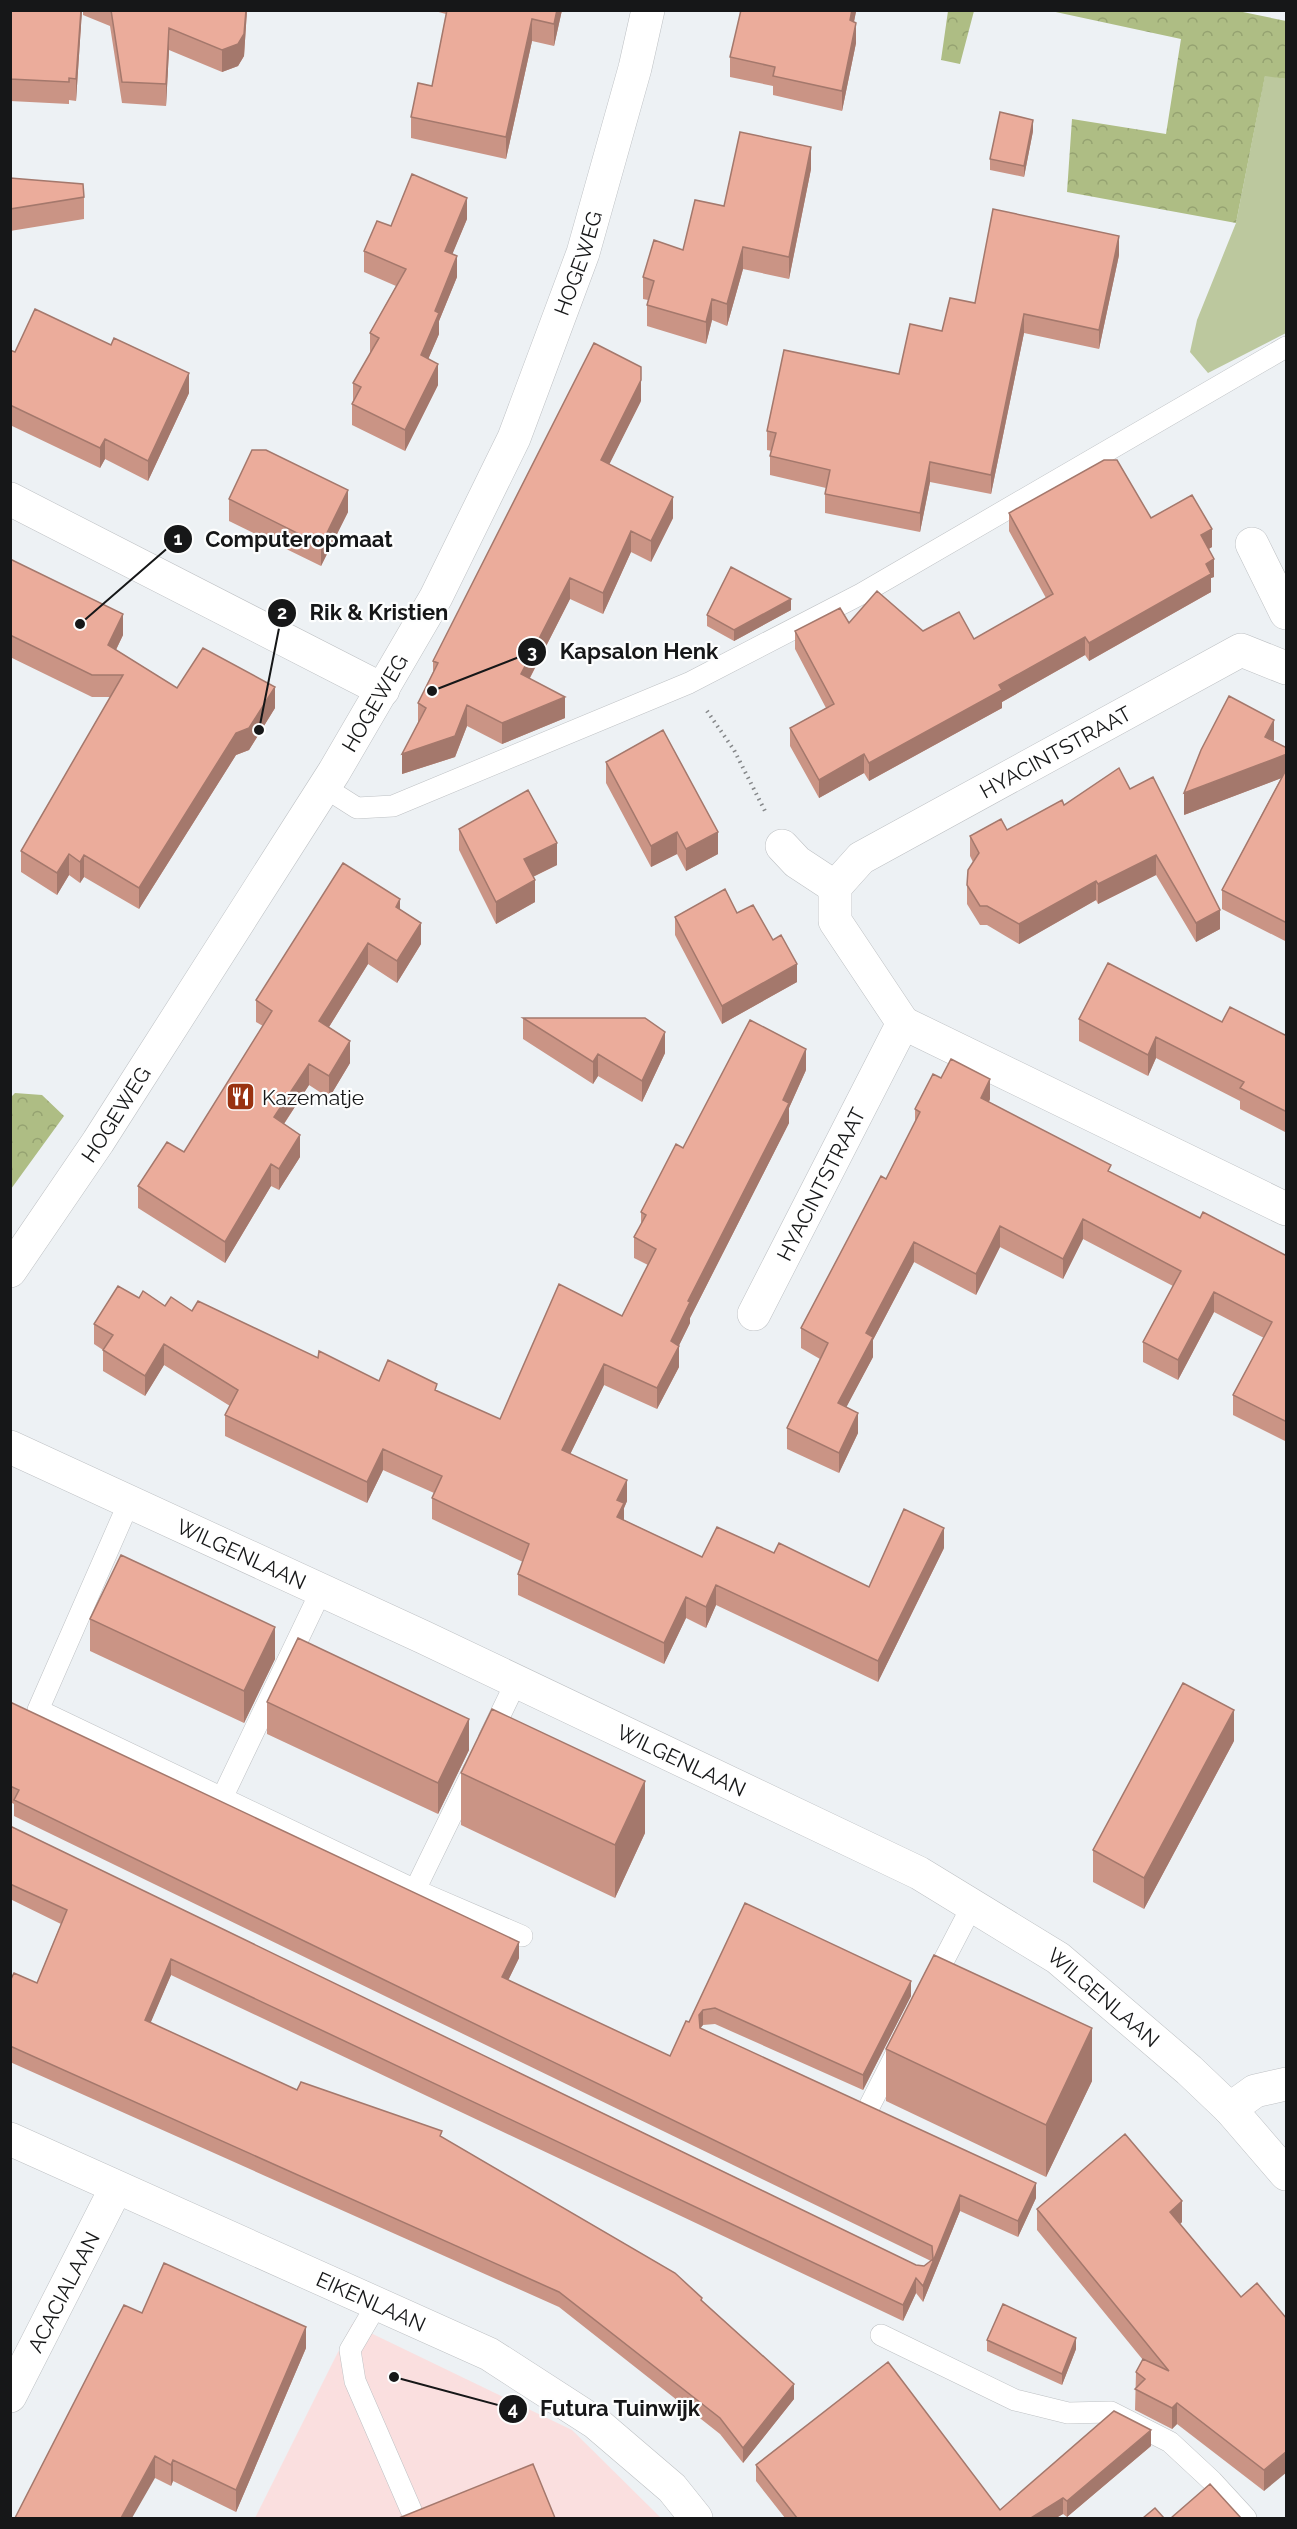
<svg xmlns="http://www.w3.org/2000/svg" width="1297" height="2529" viewBox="0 0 1297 2529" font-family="Raleway,sans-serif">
<defs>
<pattern id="forest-crowns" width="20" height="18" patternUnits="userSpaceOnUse" patternTransform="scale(1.5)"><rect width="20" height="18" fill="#aebd84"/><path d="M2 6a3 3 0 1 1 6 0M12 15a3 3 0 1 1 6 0" fill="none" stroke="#95a271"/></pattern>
</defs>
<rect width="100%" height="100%" fill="#edf1f4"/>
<!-- education -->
<path fill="#fadfdf" d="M352,2324L572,2430L661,2518H255Z"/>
<!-- green -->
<path fill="#bcc89e" d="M1265,75L1286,79V333L1208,373L1190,352L1197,320L1236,223Z"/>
<!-- forest -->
<path fill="url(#forest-crowns)" d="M948,11H974L960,64L941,60Z
M1238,11L1286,21V79L1265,76L1236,223L1067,192L1072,119L1166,134L1181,39L1051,11Z
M15,1093L42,1095L64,1116L11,1189L10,1098Z"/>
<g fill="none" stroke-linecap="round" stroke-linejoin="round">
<defs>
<path id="lane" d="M324,787L357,808L393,806L689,683L861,594L1286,347
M130,1500L38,1710L415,1890L522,1936
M489,1738L516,1682
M223,1796L321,1591
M415,1890L473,1771
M931,1985L972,1906
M869,2107L899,2048
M377,2304L350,2350L355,2381L411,2510
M881,2335L1015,2400L1068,2413L1111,2412L1170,2442L1212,2481L1246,2518"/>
<g id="street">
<path d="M10,499L383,690"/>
<path d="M1252,544L1286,613"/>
<path d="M782,846L797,862L835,887"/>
<path d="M903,1023L1286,1209"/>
<path id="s1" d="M754,1314L903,1023L835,921V887L861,858L1241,650L1286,668"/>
<path d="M1230,2109L1255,2091L1286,2084"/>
<path id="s2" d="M10,2139L489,2354L596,2423L672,2488L696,2518"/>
<path id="s3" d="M10,2396L116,2188"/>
</g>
<g id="secondary">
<path id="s4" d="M10,1271L98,1142L334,772L436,597L514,438L583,253L635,68L648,10"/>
<path id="s5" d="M10,1447L423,1637L919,1873L1058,1958L1189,2070L1230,2109L1286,2174"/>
</g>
</defs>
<!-- lane casing -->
<use href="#lane" stroke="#bec1c4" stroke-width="22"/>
<!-- street casing -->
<use href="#street" stroke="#bec1c4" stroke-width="34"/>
<!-- secondary casing -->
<use href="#secondary" stroke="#bec1c4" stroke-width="34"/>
<!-- path -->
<path stroke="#858789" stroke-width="4" stroke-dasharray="1.5 4.5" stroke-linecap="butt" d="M707,711L734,750L766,813"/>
<!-- lane -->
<use href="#lane" stroke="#fff" stroke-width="21"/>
<!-- street -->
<use href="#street" stroke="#fff" stroke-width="33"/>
<!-- secondary -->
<use href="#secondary" stroke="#fff" stroke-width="33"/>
</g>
<!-- wall -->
<path fill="#ca9485" d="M10,10H82L76,101L69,100V104L10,101Z
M83,10H247L244,56L238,66L222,72L169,50L166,106L122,103L110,26L83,15Z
M431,10H562L554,46L532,41L506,159L411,138V117L432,86L446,14Z
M856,10L854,22L856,43L842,111L773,95V86L730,77V57Z
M1033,131L1024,177L990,170V159Z
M811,169L789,279L743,269L727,326L712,320L706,344L647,326V305L648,300L643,299V277L683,250L724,206Z
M10,178L84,197V219L10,231Z
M467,219L452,254L457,277L439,321V334L428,359L438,385L405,451L352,425V404L353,401V383L370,354V333L396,286L364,272V251L391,226Z
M1119,255L1099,349L1024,333L991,494L930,482L920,532L825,513V494L826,488L770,475V456L772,451L767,450V431L899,374L942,331L975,303Z
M10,350L15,352L189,393L148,481L105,459L100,468L10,425Z
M641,401L609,464L673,518L651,562L631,552L603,614L570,599L530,678L565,718L502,744L467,726L455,757L402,774L418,724V703L433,672V661Z
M229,499L348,512L321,566L229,521Z
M1009,513L1151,518L1212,547L1209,549L1214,577L1211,578V592L1089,661L1085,655L1002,702V708L869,781L864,773L819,798L790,746V728L826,708L795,649V631L849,623L923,631L974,639L1046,598L1009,531Z
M10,559L123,635L116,650L177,688L275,708L249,750L236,755L139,909L84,877L80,883L69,875L57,895L21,872V851L111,697H92L10,657Z
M791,610L734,641L707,626V615Z
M1274,741L1287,748V942L1222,909V890L1281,778L1184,815Z
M606,762L718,854L686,871L677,854L651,867L606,783Z
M1130,789L1220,929L1196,942L1156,875L1098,904L1096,900L1019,944L987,925H980L967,904V885L973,862L970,856V836L1007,830L1064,805Z
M459,829L557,865L533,877L535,902L496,924L459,850Z
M400,910L421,944L397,983L368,964L329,1027L350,1063L329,1098L309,1085L284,1124L300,1157L279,1190L271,1186L225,1263L138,1208V1186L184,1152L263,1026L256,1022V1000Z
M737,913L773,940L797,982L722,1024L675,935V917Z
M523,1018L665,1053L642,1102L598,1076L593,1084L523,1039Z
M1079,1019L1222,1022L1287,1036V1133L1240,1109V1101L1156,1058L1148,1076L1079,1041Z
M806,1070L789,1108V1123L690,1318V1323L679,1345V1367L657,1409L604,1385L570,1454L627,1501L624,1508V1520L702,1557L774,1553L869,1587L944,1548L878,1682L716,1605L706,1628L686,1618L664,1664L518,1595V1574L523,1562L432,1519V1498L434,1493L383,1470L367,1503L225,1436V1415L230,1406L164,1365L145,1396L103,1371V1350L94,1344V1324L139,1298L165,1306L192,1311L379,1381L437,1391L500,1419L622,1316L648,1265L634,1258V1237L641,1224V1212L683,1148Z
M941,1078L990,1099L989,1102L1111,1173L1200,1218L1287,1256V1442L1233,1415V1395L1264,1338L1214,1312L1178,1380L1143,1362V1342L1173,1286L1083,1239L1063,1279L1000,1247L976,1295L914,1262L873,1340V1357L846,1407L858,1433L839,1473L787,1449V1428L820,1359L801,1348V1328L886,1179L915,1123V1109Z
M90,1619L275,1659L244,1723L90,1651Z
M10,1702L519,1958L508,1980L670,2056L689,2022L745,1903L911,1996L863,2090L715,2024L703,2025L700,2028L1036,2198L1018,2237L960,2211L923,2302L916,2293L903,2321L171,1975L150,2023L297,2090L442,2137L702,2302L794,2399L743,2463L720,2434L559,2307L10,2062V1981L37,1983L61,1924L10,1899V1826L916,2265L924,2266L931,2261L14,1816V1804L10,1802Z
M267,1702L469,1750L438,1814L267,1734Z
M1234,1741L1144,1909L1093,1882V1850Z
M461,1773L645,1833L615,1898L461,1825Z
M886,2049L1092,2081L1046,2177L886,2101Z
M1037,2209L1182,2222L1180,2224L1241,2297L1287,2319L1264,2491L1177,2424L1172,2429L1135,2410L1136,2372L1143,2360L1037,2230Z
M142,2313L306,2348L236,2512L173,2481L171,2486L155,2478Z
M987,2340L1076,2349L1062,2385L987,2351Z
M1151,2446L1067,2517L1063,2514L1056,2518H785L756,2481V2465L1000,2510Z"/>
<!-- shaded-wall -->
<path fill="#a4786c" d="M81,10H82L76,101V79Z
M246,10H247L244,56L238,66L222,72V50Z
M557,10H562L554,46V24Z
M852,10H856V12L850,40V20Z
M532,19V41L506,159V137Z
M856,23V43L842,111V91Z
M169,28V50L166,106V84Z
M1033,120V131L1024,177V166Z
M811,147V169L789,279V257Z
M467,198V219L445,272V251Z
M1119,236V255L1099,349V330Z
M743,247V269L727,326V304Z
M457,256V277L439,321V334L421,376V355L435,311Z
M712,299V320L706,344V322Z
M1024,314V333L991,494V475Z
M438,364V385L405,451V430Z
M189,373V393L148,481V461Z
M641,380V401L601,481V460Z
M105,439V459L100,468V448Z
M930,462V482L920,532V513Z
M348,490V512L321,566V545Z
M673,497V518L651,562V541Z
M1212,529V547L1201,553V535Z
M631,531V552L603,614V593Z
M1214,559V577L1211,578V592L1089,661V643L1206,564Z
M570,578V599L521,695V674Z
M791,599V610L734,641V630Z
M123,614V635L108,666V645Z
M1085,637V655L1002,702V708L869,781V763L999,685Z
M275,687V708L249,750L236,755L139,909V888L236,733Z
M565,697V718L502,744V723Z
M467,705V726L455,757L402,774V754Z
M1274,720V741L1265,737Z
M864,754V773L819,798V780Z
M1287,754V776L1184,815V793Z
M677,832V854L651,867V846Z
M718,832V854L686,871V849Z
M557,843V865L524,881V859Z
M69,854V875L57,895V873Z
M84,855V877L80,883V862Z
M1156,855V875L1098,904V884Z
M535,880V902L496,924V902Z
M1096,881V900L1019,944V924Z
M400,899V920L396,907Z
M1220,910V929L1196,942V923Z
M421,923V944L397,983V961Z
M368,943V964L319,1043V1021Z
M797,964V982L722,1024V1006Z
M665,1032V1053L642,1102V1081Z
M1156,1037V1058L1148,1076V1055Z
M350,1041V1063L329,1098V1076Z
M806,1049V1070L789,1108V1123L690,1318V1323L671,1362V1341L688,1301L783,1100Z
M598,1054V1076L593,1084V1062Z
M309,1064V1085L274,1139V1117Z
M990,1079V1099L981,1118V1098Z
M300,1135V1157L279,1190V1169Z
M271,1164V1186L225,1263V1242Z
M1083,1219V1239L1063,1279V1259Z
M1000,1226V1247L976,1295V1274Z
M914,1242V1262L873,1340V1357L838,1423V1403L866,1333Z
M1214,1292V1312L1178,1380V1360Z
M164,1344V1365L145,1396V1376Z
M679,1346V1367L657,1409V1388Z
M604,1364V1385L562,1471V1450Z
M858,1413V1433L839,1473V1453Z
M383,1449V1470L367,1503V1482Z
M627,1480V1501L624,1508V1524L617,1538V1500Z
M944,1528V1548L878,1682V1661Z
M716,1585V1605L706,1628V1607Z
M686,1597V1618L664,1664V1643Z
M275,1627V1659L244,1723V1691Z
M1234,1710V1741L1144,1909V1878Z
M469,1719V1750L438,1814V1783Z
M645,1781V1833L615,1898V1845Z
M519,1942V1958L502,1993V1977Z
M171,1959V1975L145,2036V2020Z
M911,1981V1996L863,2090V2075Z
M703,2010V2025L699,2030V2015Z
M1092,2028V2081L1046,2177V2125Z
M1036,2183V2198L1018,2237V2221Z
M960,2195V2211L923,2302V2286Z
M1182,2201V2222L1170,2233V2212Z
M916,2278V2293L903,2321V2305Z
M306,2327V2348L236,2512V2490Z
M1076,2338V2349L1062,2385V2374Z
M794,2384V2399L743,2463V2448Z
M1177,2403V2424L1172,2429V2408Z
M1151,2430V2446L1067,2517V2501Z
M1287,2451V2472L1264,2491V2470Z
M155,2456V2478L132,2518H121Z
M173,2460V2481L171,2486V2465Z
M1063,2498V2514L1056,2518H1031Z"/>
<!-- building -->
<path fill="#ebac9b" stroke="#a4786c" stroke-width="1.5" d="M10,10H81L76,79L69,78V82L10,79Z
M111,10H246L244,34L238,44L222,50L169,28L166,84L122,82Z
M447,10H557L554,24L532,19L506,137L411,117L418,83L432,86Z
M741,10H852L850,20L856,23L842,91L773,76L775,67L730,57Z
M1000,112L1033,120L1024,166L990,159Z
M740,132L811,147L789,257L743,247L727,304L712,299L706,322L647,305L654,281L643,277L654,240L683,250L695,200L724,206Z
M412,174L467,198L445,251L457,256L435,311L439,313L421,355L438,364L405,430L352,404L361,387L353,383L379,338L370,333L406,269L364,251L377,221L391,226Z
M10,178L83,184L84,197L10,209Z
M993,209L1119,236L1099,330L1024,314L991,475L930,462L920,513L825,494L830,470L770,456L776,433L767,431L784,350L899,374L910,324L942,331L950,298L975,303Z
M35,309L111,345L114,338L189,373L148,461L105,439L100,448L10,405V350L15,352Z
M594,343L641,367V380L601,460L673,497L651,541L631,531L603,593L570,578L521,674L565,697L502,723L467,705L455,736L402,754L426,708L418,703L438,663L433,661Z
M252,450H266L348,490L321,545L229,499Z
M1104,460H1117L1151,518L1192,495L1212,529L1201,535L1214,559L1206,564L1211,574L1089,643L1085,637L999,685L1002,690L869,763L864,754L819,780L790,728L834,704L795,631L840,608L849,623L877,591L923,631L959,612L974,639L1053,594L1009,513Z
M10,559L123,614L108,645L177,688L203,648L275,687L249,728L236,733L139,888L84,855L80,862L69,854L57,873L21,851L123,675H92L10,635Z
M731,567L791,599L734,630L707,615Z
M1229,696L1274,720L1265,737L1287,748V754L1184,793L1201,750Z
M663,730L718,832L686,849L677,832L651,846L606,762Z
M1119,768L1130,789L1153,777L1220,910L1196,923L1156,855L1098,884L1096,881L1019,924L987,906H980L967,885L968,870L979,853L970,836L1001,819L1007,830L1062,800L1064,805Z
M1287,768V923L1222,890Z
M528,790L557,843L524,859L535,880L496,902L459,829Z
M343,863L400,899L396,907L421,923L397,961L368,943L319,1021L350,1041L329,1076L309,1064L274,1117L300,1135L279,1169L271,1164L225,1242L138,1186L167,1142L184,1152L272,1011L256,1000Z
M725,889L737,913L753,905L773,940L781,935L797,964L722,1006L675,917Z
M1108,963L1222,1022L1230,1007L1287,1036V1112L1240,1088L1244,1082L1156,1037L1148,1055L1079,1019Z
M523,1018H645L665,1032L642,1081L598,1054L593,1062Z
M750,1020L806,1049L783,1100L789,1103L688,1301L690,1302L671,1341L679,1346L657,1388L604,1364L562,1450L627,1480L617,1500L624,1503L617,1517L702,1557L717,1527L774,1553L779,1543L869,1587L904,1509L944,1528L878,1661L716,1585L706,1607L686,1597L664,1643L518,1574L529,1544L432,1498L442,1476L383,1449L367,1482L225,1415L238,1390L164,1344L145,1376L103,1350L113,1335L94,1324L118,1286L139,1298L143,1291L165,1306L171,1297L192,1311L198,1301L318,1358L319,1351L379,1381L388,1360L437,1384L435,1390L500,1419L559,1284L622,1316L656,1249L634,1237L646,1215L641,1212L676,1144L683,1148Z
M951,1059L990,1079L981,1098L1111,1165L1108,1171L1200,1218L1203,1212L1287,1256V1422L1233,1395L1272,1322L1214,1292L1178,1360L1143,1342L1181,1271L1083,1219L1063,1259L1000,1226L976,1274L914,1242L866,1333L873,1337L838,1403L858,1413L839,1453L787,1428L828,1343L801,1328L881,1176L886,1179L920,1112L915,1109L933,1074L941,1078Z
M121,1555L275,1627L244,1691L90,1619Z
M298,1638L469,1719L438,1783L267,1702Z
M1183,1683L1234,1710L1144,1878L1093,1850Z
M10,1702L519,1942L502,1977L670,2056L686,2021L689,2022L745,1903L911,1981L863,2075L715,2008L703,2010L699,2015L700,2028L1036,2183L1018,2221L960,2195L923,2286L916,2278L903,2305L171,1959L145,2020L297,2090L301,2082L442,2131L440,2136L675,2273L702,2298L701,2300L794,2384L743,2448L720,2418L559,2292L10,2046V1981L14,1973L37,1983L67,1910L10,1884V1826L916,2265L924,2266L933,2259L932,2246L14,1800L19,1790L10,1786Z
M492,1709L645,1781L615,1845L461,1773Z
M934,1955L1092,2028L1046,2125L886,2049Z
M1125,2134L1182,2201L1170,2212L1241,2297L1257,2283L1287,2319V2451L1264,2470L1177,2403L1172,2408L1135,2389L1145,2379L1136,2372L1143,2359L1169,2371L1037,2209Z
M164,2263L306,2327L236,2490L173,2460L171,2465L155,2456L121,2518H15L124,2305L142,2313Z
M1003,2304L1076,2338L1062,2374L987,2340Z
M888,2362L1000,2510L1114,2411L1151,2430L1067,2501L1063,2498L1031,2518H797L756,2465Z
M533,2464L555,2518H399Z
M1210,2484L1241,2518H1171Z
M1155,2508L1164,2518H1143Z"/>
<!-- icons -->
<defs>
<symbol id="restaurant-square" viewBox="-11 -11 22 22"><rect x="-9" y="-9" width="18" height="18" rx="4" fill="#993210" stroke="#fdfefe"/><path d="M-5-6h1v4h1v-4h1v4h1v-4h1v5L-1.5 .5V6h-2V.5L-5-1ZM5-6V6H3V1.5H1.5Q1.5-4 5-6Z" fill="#fff"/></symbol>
</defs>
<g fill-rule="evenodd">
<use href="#restaurant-square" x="224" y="1080" width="33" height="33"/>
</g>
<g text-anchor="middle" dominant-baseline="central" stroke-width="4.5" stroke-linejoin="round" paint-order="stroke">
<!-- street labels -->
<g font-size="21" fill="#161718" stroke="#fdfefe">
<text stroke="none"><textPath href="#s4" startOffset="1161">HOGEWEG</textPath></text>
<text stroke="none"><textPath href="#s4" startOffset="675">HOGEWEG</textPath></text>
<text stroke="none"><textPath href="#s1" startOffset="744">HYACINTSTRAAT</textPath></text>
<text stroke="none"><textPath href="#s4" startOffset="189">HOGEWEG</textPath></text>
<text stroke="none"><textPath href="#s1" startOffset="146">HYACINTSTRAAT</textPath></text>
<text stroke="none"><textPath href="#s5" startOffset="255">WILGENLAAN</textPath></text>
<text stroke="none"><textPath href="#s5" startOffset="741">WILGENLAAN</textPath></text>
<text stroke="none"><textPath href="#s5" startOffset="1227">WILGENLAAN</textPath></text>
<text stroke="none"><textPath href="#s3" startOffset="117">ACACIALAAN</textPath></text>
<text stroke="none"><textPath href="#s2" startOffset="396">EIKENLAAN</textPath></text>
</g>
<!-- poi labels -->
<g font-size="21" fill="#161718" stroke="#fdfefe" text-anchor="start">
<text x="262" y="1097">Kazematje</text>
</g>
</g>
<!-- callouts -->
<path fill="none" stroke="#161718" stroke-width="2" d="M80 624L178 539M259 730L282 613M432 691L532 652M394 2377L513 2409"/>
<g fill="#161718" stroke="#fdfefe" stroke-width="2">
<circle cx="80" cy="624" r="6"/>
<circle cx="259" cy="730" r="6"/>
<circle cx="432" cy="691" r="6"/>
<circle cx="394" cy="2377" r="6"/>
<circle cx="178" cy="539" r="15"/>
<circle cx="282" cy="613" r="15"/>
<circle cx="532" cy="652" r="15"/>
<circle cx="513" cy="2409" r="15"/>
</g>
<g font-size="18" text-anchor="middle" font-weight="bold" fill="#fff">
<text x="178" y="545">1</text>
<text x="282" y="619">2</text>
<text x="532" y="658">3</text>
<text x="513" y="2415">4</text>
</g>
<g font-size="22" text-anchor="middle" font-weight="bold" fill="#161718" stroke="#fdfefe" stroke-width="4.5" stroke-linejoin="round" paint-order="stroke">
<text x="299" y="547">Computeropmaat</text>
<text x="379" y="620">Rik &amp; Kristien</text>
<text x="639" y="659">Kapsalon Henk</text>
<text x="620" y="2416">Futura Tuinwijk</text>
</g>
<!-- border -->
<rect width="1297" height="2529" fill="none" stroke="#161718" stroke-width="24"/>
</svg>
